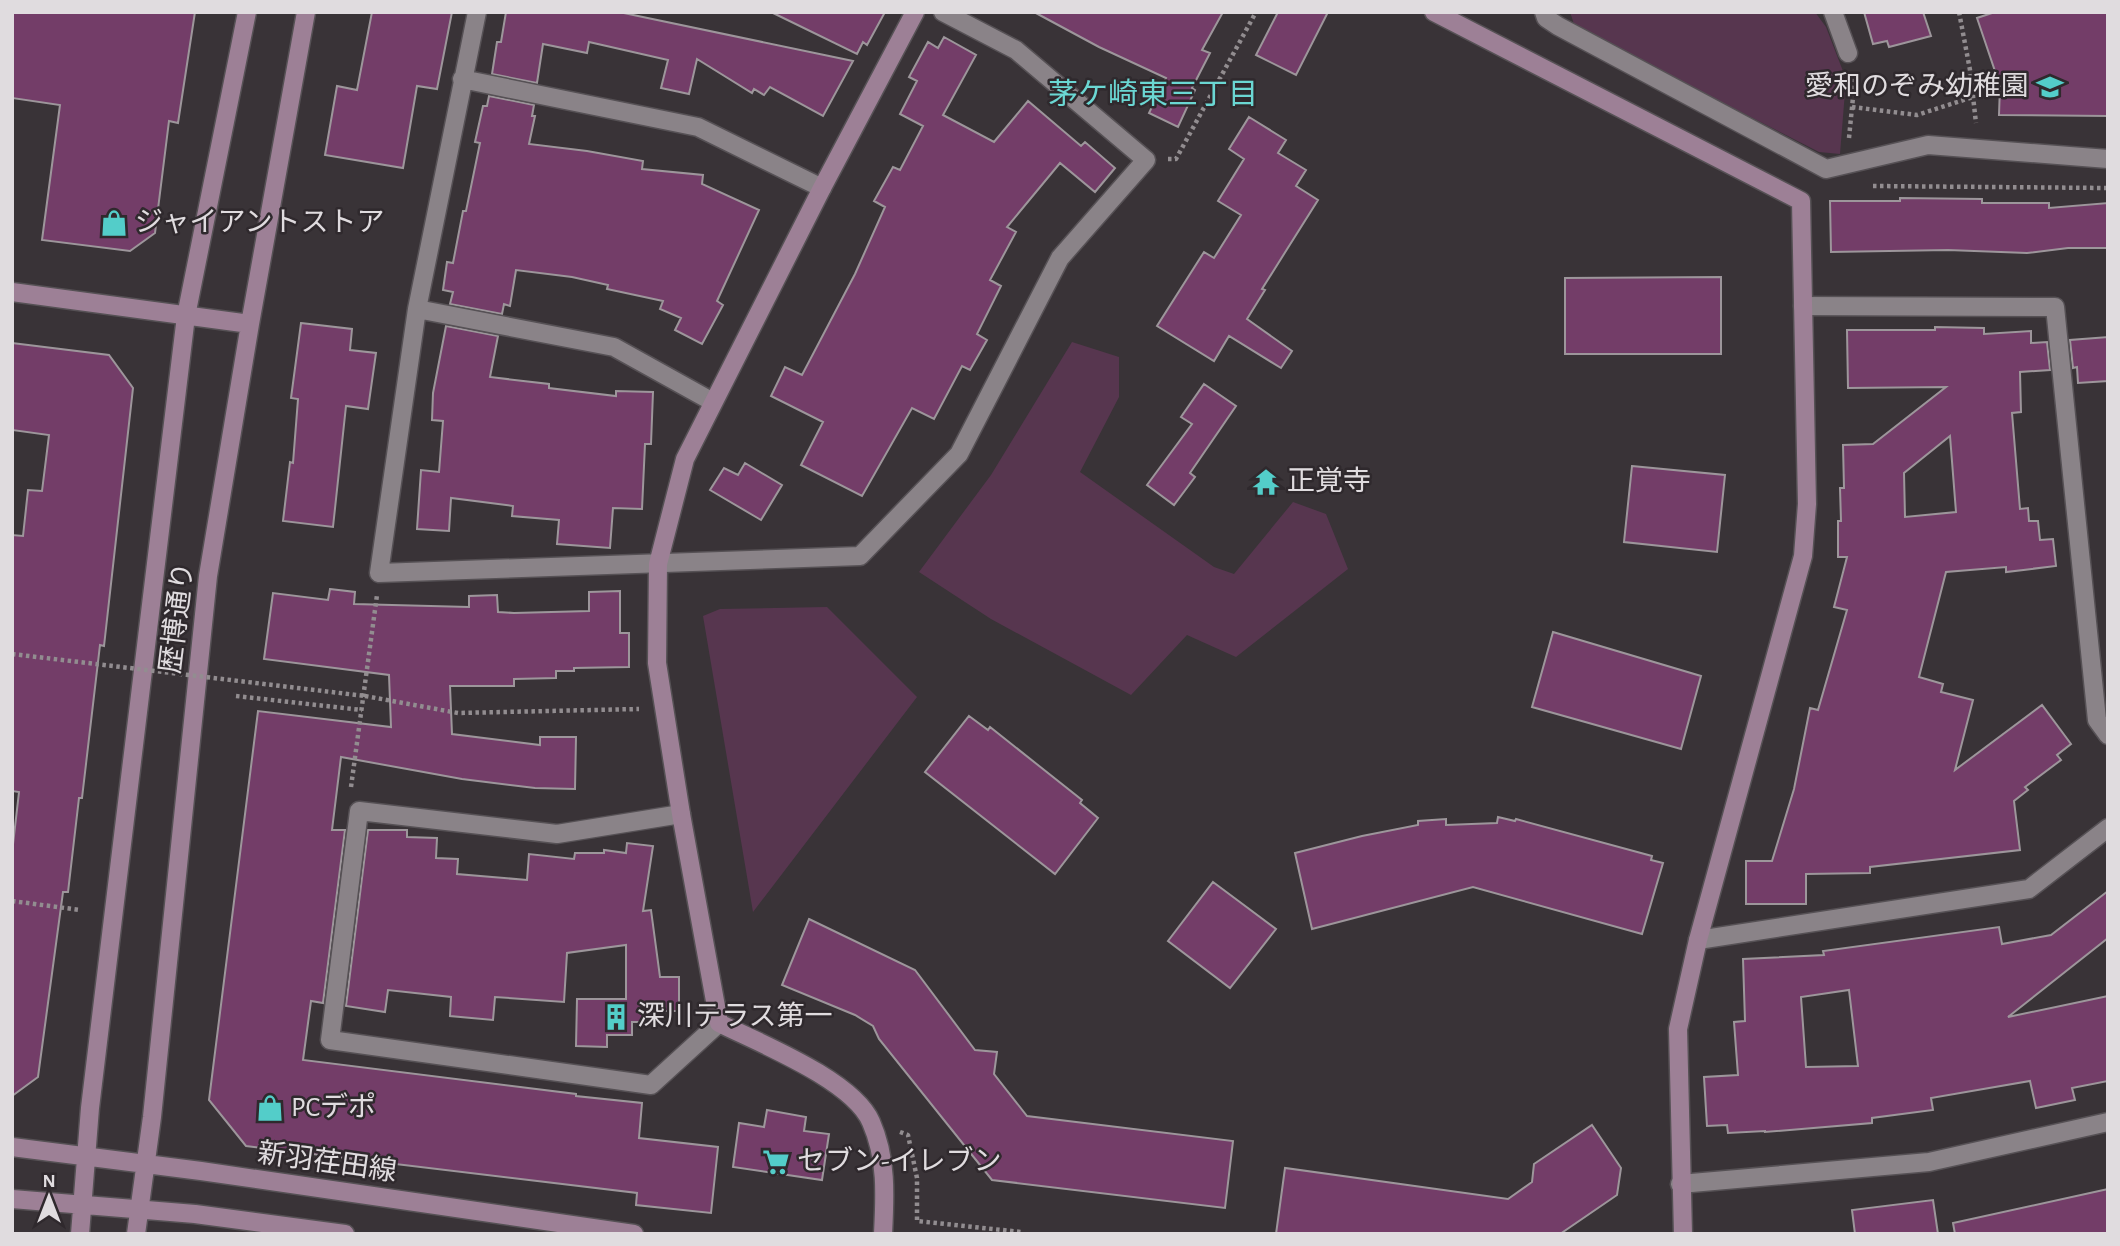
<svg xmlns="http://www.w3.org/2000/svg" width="2120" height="1246" viewBox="0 0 2120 1246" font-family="'Alegreya Sans','Noto Sans JP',sans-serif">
<rect width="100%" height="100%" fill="#393337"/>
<!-- green -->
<path fill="#57364f" d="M1570,12H1815L1826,27L1846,79L1840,154L1819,152L1575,27Z
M1072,342L1119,357V397L1080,472L1214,567L1234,574L1293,502L1326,514L1348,569L1236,657L1187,635L1131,695L991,619L919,572L991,475Z
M827,607L917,697L753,912L703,616L720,609Z"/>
<!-- building -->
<path fill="#733d68" stroke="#9d969b" stroke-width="2" fill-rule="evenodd" d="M12,12H195L178,123L169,121L155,233L130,251L42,240L60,105L12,98Z
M372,12H452L437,89L417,86L403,168L325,155L337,86L357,90Z
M506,12H619L853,61L823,116L770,87L764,95L754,89L752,93L697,59L689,94L661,88L668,60L589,42L587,53L543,44L537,83L492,74L497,42H501Z
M771,12H885L867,45L863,42L857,54Z
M1034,12H1223L1202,50L1210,53L1192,88L1195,90L1178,127L1149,113L1166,78L1099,47Z
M1278,12H1328L1296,75L1256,55Z
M1864,12H1923L1931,36L1889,47L1887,41L1873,44Z
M1995,12H2108V116L1999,115L2000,86L1977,18Z
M944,37L976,55L943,115L994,142L1028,101L1081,146L1085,142L1115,168L1095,192L1060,163L1007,227L1016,232L990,280L1001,286L977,334L987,340L970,370L962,366L934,419L912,408L862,496L801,465L823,422L771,396L785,367L802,375L855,274L885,207L874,201L893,167L900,170L923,126L900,114L917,81L909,77L928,42L938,48Z
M489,96L534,105L532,116H535L529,144L587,151L643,161L642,169L703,175L702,184L759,210L717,301L723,305L702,344L675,330L681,318L660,309L663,301L607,289L608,285L572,277L516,270L510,306L504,304L502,314L450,304L453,292L443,290L447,262L453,263L463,211H466L480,143L475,142L483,106H487Z
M1249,117L1286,140L1278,153L1306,170L1296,186L1318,200L1262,289L1265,290L1247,319L1292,351L1281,368L1229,336L1214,361L1157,326L1204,252L1214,258L1241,215L1218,201L1244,159L1229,149Z
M1900,198L1982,199V203H2049V208L2108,203V248H2068L2027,253L1948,250L1831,252L1830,201H1900Z
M1721,277V354H1565V278Z
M301,323L352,329L350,350L376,353L368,409L346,406L333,527L283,521L290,462L293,463L298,399L291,398Z
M446,326L498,336L490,377L549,384V388L616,396V391L653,392L651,444H645L642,509L613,508L610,548L557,544L559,520L512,516L513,506L451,498L449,531L417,529L421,470L439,472L443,421L432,420L433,393Z
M1935,327L1984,328V334L2031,331V343L2047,342L2050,370L2020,372L2021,412L2012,413L2020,509L2028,508L2029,521H2038L2040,540L2053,539L2056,566L2006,572V567L1946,572L1919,677L1943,684L1941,692L1973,700L1955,770L2042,705L2071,744L2057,755L2061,760L2025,787L2028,790L2014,801L2020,850L1870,867V873L1806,874V904H1746V861H1772L1794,789L1810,708L1818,710L1847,610L1834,607L1847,557H1838V521H1841L1840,488H1844L1843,445L1873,444L1946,387L1848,388L1847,330H1935ZM1950,436L1956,512L1905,517L1904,473Z
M2108,337V381L2078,383L2077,367L2073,368L2070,340Z
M12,343L109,355L133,388L104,646L100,645L82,798H79L68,892H63L38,1077L12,1096V853L19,792L12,791V535L23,536L28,490L42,491L49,435L12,430Z
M1204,384L1236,406L1190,473L1195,477L1174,505L1147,485L1192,424L1181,417Z
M745,463L782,485L761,520L710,490L724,468L738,475Z
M1632,466L1725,475L1717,552L1624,542Z
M330,589L355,592L354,604L469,607V596L497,595L498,612L514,613L589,611V592L620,591V633H629V667L574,668V671H556V678L514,679V686H450L452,734L540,745V737H576L575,789L535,788L462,779L341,757L332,830H345L323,1003L311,1001L303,1060L576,1094V1096L642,1103L639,1138L718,1147L711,1213L636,1205L637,1193L246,1146L209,1100L258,711L391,727L389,675L264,659L273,593L328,600Z
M1553,632L1701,676L1681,749L1532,707Z
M969,716L988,730L990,727L1082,800L1080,803L1098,818L1055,874L925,772Z
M1498,817L1515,821L1516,819L1652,856L1651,860L1663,863L1642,934L1473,887L1312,929L1295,853L1362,836L1418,825V821L1446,819V825L1497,823Z
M368,830H407V837L437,838L436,858L458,859L457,874L527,880L529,854L574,859L575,853H604V850L626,853L627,843L653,846L643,911L651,910L660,977H679V1011H655V1022H632V1035H607V1047L576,1046L577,999H626V945L567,953L564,1002L495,997L493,1020L450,1016L451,997L388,990L385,1012L346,1006Z
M1213,882L1276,929L1230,988L1168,941Z
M2108,891V938L2008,1017L2108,996V1081L2072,1088L2075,1100L2036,1108L2030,1081L1931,1098L1933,1110L1872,1118V1123L1765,1132V1131L1728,1133L1727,1125L1707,1126L1704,1077L1738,1075L1734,1022L1745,1021L1743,959L1824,955L1823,951L1999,927L2002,944L2051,935ZM1849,990L1858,1066L1806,1067L1801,997Z
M809,919L915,970L975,1050L997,1052L994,1074L1027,1116L1233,1141L1225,1208L992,1180L879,1039L873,1026L855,1015L782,985Z
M767,1110L806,1117L804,1131L829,1134L822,1180L733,1167L739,1123L764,1127Z
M1592,1125L1621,1168L1617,1195L1560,1234H1276L1285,1168L1508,1199L1532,1182L1534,1164Z
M2108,1189V1234H1955L1953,1223Z
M1933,1200L1938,1234H1855L1852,1210Z"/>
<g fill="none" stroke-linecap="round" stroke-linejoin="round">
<defs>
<path id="street" d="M477,12L417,309L379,573L860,556L959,454L1060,258L1146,160L1016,50L943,12
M1544,12L1546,18L1558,26L1826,169L1928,145L2108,159
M1833,12L1848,53
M462,79L698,127L822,188
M1803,306L2055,307L2097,720L2108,735
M417,309L614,347L713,402
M681,814L557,834L359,811L330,1040L651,1085L719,1023
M1698,940L2029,889L2108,828
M1680,1184L1929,1162L2108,1122"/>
<path id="secondary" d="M1434,12L1801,201L1807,504L1803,556L1698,940L1678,1029L1683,1234
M12,292L250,324
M12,1147L201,1171L634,1234
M12,1199L195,1214L345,1234
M80,1234L90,1108L186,316L247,12
M136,1234L152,1117L208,576L250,324L306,12
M883,1234C885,1196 887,1158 871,1122C853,1080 759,1043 719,1023L681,814L657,663L658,564L685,459L822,188L915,12"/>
</defs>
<!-- street casing -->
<use href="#street" stroke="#565155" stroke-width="21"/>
<!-- secondary casing -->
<use href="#secondary" stroke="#565155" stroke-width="21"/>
<!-- path -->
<path stroke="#928d90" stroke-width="4.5" stroke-dasharray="3.5 3.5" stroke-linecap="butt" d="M1959,12L1970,70L1976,123
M1852,107L1917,115L1973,97
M1849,138L1855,77
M1168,159H1176L1256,12
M1873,186L2108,188
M236,696L362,710
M365,696L458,713L639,709
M351,787L377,595
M12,901L80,910
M900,1132L908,1135L917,1178V1221L1021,1232V1234"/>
<!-- street -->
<use href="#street" stroke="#8a8388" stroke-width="18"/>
<!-- secondary -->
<use href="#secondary" stroke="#9d8096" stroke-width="18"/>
<!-- path-bridge -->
<path stroke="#928d90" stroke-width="4.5" stroke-dasharray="3.5 3.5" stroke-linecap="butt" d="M12,654L365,696"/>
</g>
<!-- icons -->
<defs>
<symbol id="school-bare" viewBox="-9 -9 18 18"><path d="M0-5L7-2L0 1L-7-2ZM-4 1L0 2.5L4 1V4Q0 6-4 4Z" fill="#53cdc9" stroke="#2f292d" stroke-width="2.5" paint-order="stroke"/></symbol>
<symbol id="shop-bare" viewBox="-9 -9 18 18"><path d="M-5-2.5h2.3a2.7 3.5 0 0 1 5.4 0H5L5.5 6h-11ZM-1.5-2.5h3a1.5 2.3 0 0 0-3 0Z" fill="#53cdc9" stroke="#2f292d" stroke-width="2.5" paint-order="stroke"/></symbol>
<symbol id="temple-bare" viewBox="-9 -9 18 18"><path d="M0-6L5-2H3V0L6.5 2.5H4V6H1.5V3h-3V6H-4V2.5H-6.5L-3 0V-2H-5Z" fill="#53cdc9" stroke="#2f292d" stroke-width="2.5" paint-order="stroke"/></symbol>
<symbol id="building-bare" viewBox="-9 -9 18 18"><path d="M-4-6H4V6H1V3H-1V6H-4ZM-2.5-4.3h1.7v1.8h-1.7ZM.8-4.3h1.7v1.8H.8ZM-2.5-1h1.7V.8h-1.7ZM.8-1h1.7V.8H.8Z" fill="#53cdc9" stroke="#2f292d" stroke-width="2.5" paint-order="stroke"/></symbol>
<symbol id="supermarket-bare" viewBox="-9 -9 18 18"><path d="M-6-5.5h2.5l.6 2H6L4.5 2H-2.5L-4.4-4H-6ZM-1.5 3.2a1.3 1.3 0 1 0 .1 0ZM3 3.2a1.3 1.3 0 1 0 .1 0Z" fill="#53cdc9" stroke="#2f292d" stroke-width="2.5" paint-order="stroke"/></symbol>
</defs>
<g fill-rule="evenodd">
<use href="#school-bare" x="2031" y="68" width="38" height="38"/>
<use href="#shop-bare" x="95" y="204" width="38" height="38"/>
<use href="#temple-bare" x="1247" y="463" width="38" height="38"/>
<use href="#building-bare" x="597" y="998" width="38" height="38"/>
<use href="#shop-bare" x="251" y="1089" width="38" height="38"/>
<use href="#supermarket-bare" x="757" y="1143" width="38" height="38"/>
</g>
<g text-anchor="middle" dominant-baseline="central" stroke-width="5" stroke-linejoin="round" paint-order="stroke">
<!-- poi labels -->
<g font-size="28" fill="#e0dcdf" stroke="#2f292d" text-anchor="start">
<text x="2029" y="87" text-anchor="end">愛和のぞみ幼稚園</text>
<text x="135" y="223">ジャイアントストア</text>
<text x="1287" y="482">正覚寺</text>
<text x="637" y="1017">深川テラス第一</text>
<text x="291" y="1108">PCデポ</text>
<text x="797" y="1162">セブン-イレブン</text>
</g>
<!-- street labels -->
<g font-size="28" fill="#e0dcdf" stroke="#2f292d">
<text transform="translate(178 618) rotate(-83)">歴博通り</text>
<text transform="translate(327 1163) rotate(8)">新羽荏田線</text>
</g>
<!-- neighbourhood labels -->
<g font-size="30" fill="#6bd7d3" stroke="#2f292d">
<text x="1153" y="95">茅ケ崎東三丁目</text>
</g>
</g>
<!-- border -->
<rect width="2120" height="1246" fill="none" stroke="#e0dcdf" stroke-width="28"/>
<!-- north arrow -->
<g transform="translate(49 1197)" stroke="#2f292d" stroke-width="5" paint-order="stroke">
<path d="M0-5L12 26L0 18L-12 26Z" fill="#e0dcdf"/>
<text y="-10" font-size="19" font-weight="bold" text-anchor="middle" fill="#e0dcdf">N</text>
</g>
</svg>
